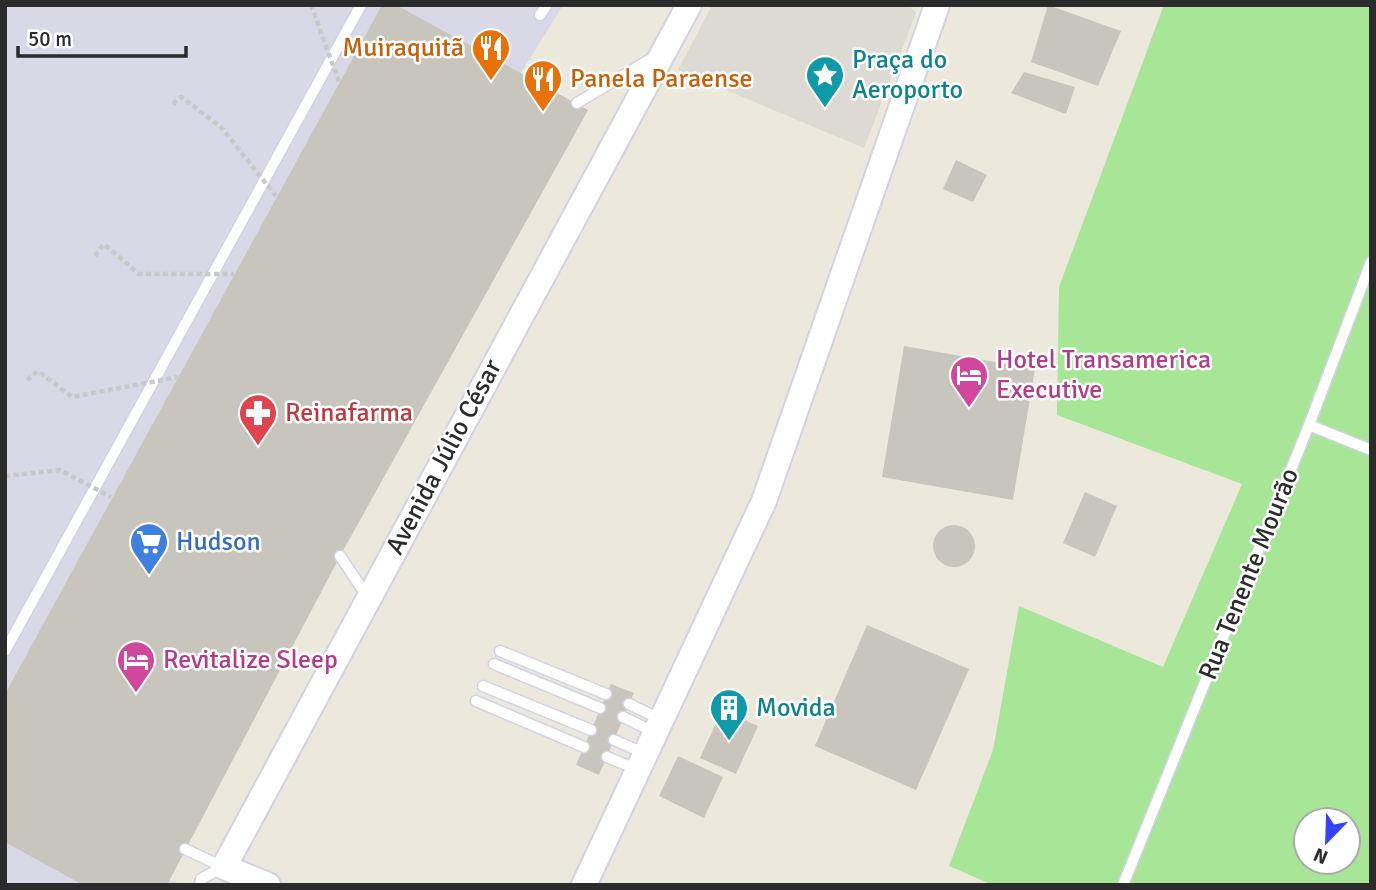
<svg xmlns="http://www.w3.org/2000/svg" width="1376" height="890" viewBox="0 0 1376 890" font-family="Signika,sans-serif">
<rect width="100%" height="100%" fill="#ede8dc"/>
<!-- airport -->
<path fill="#d8d8e6" d="M5,5H563L521,73L588,110L340,556L169,880L183,885H5Z"/>
<!-- green -->
<path fill="#a7e597" fill-rule="evenodd" d="M1164,5H1371V885H993L949,866L993,750L1019,606L1163,667L1242,484L1057,415L1059,287ZM1306,820H1348V862H1306Z"/>
<!-- plaza -->
<path fill="#dddad3" d="M712,5H909L916,13L864,148L678,70Z"/>
<!-- building -->
<path fill="#c8c5bc" d="M382,5H396L588,110L340,556L167,885H83L5,842V694Z
M1048,5L1121,31L1098,86L1031,62Z
M1024,72L1075,87L1066,114L1011,93Z
M956,160L987,175L973,202L943,189Z
M904,346L1035,369L1013,500L882,477Z
M1085,492L1117,506L1095,557L1063,543Z
M933 546a21 21 0 1 1 42 0a21 21 0 1 1-42 0Z
M867,625L969,669L916,790L815,746Z
M611,684L634,693L599,775L576,765Z
M722,710L758,726L736,774L700,758Z
M678,756L723,777L704,818L659,796Z"/>
<g fill="none" stroke-linecap="round" stroke-linejoin="round">
<defs>
<path id="service" d="M540,15L547,5
M577,103L654,57
M1309,425L1371,450
M340,556L367,596
M5,651L361,5
M500,651L606,694
M494,664L600,708
M483,686L591,730
M476,701L584,747
M629,704L660,719
M623,717L654,732
M614,740L644,753
M607,757L636,769
M185,849L223,867
M200,885L201,879L223,867
M1123,885L1309,425L1371,262"/>
<path id="tertiary" d="M268,885L224,867L689,5
M584,885L764,501L937,5"/>
</defs>
<!-- service casing -->
<use href="#service" stroke="#d1d2e4" stroke-width="13"/>
<!-- tertiary casing -->
<use href="#tertiary" stroke="#d1d2e4" stroke-width="28"/>
<!-- service -->
<use href="#service" stroke="#fff" stroke-width="10"/>
<!-- tertiary -->
<use href="#tertiary" stroke="#fff" stroke-width="24"/>
<!-- path-bridge -->
<path stroke="#c8c8c8" stroke-width="4.5" stroke-dasharray="5 3.5" stroke-linecap="butt" d="M311,5L339,82
M173,104L181,97L221,127L276,196
M95,256L104,244L139,274H234
M27,380L38,371L72,397L178,377
M5,476L60,470L111,497"/>
</g>
<!-- icons -->
<defs>
<symbol id="restaurant-pin" viewBox="-11 -11 22 30"><path d="M0 17L-7.5 6A9.5 9.5 0 1 1 7.5 6Z" fill="#e8710a" stroke="#fff"/><path d="M-5-6h1v4h1v-4h1v4h1v-4h1v5L-1.5 .5V6h-2V.5L-5-1ZM5-6V6H3V1.5H1.5Q1.5-4 5-6Z" fill="#fff"/></symbol>
<symbol id="sight-pin" viewBox="-11 -11 22 30"><path d="M0 17L-7.5 6A9.5 9.5 0 1 1 7.5 6Z" fill="#0f9aa8" stroke="#fff"/><path d="M0-6L1.8-2.2L6-1.7L2.9 1.2L3.7 5.4L0 3.3L-3.7 5.4L-2.9 1.2L-6-1.7L-1.8-2.2Z" fill="#fff"/></symbol>
<symbol id="hotel-pin" viewBox="-11 -11 22 30"><path d="M0 17L-7.5 6A9.5 9.5 0 1 1 7.5 6Z" fill="#d1479c" stroke="#fff"/><path d="M-6-4.5h1.5V1H6V5H4.5V3h-9V5H-6ZM-4 0a1.8 1.8 0 1 1 3.6 0ZM.5 0V-2.5h3Q6-2.5 6 0Z" fill="#fff"/></symbol>
<symbol id="pharmacy-pin" viewBox="-11 -11 22 30"><path d="M0 17L-7.5 6A9.5 9.5 0 1 1 7.5 6Z" fill="#e0444e" stroke="#fff"/><path d="M-2-6h4v4h4v4h-4v4h-4v-4h-4v-4h4Z" fill="#fff"/></symbol>
<symbol id="supermarket-pin" viewBox="-11 -11 22 30"><path d="M0 17L-7.5 6A9.5 9.5 0 1 1 7.5 6Z" fill="#3f7fe0" stroke="#fff"/><path d="M-6-5.5h2.5l.6 2H6L4.5 2H-2.5L-4.4-4H-6ZM-1.5 3.2a1.3 1.3 0 1 0 .1 0ZM3 3.2a1.3 1.3 0 1 0 .1 0Z" fill="#fff"/></symbol>
<symbol id="building-pin" viewBox="-11 -11 22 30"><path d="M0 17L-7.5 6A9.5 9.5 0 1 1 7.5 6Z" fill="#0f9aa8" stroke="#fff"/><path d="M-4-6H4V6H1V3H-1V6H-4ZM-2.5-4.3h1.7v1.8h-1.7ZM.8-4.3h1.7v1.8H.8ZM-2.5-1h1.7V.8h-1.7ZM.8-1h1.7V.8H.8Z" fill="#fff"/></symbol>
</defs>
<g fill-rule="evenodd">
<use href="#restaurant-pin" x="469" y="26" width="44" height="60"/>
<use href="#sight-pin" x="803" y="53" width="44" height="60"/>
<use href="#restaurant-pin" x="521" y="57" width="44" height="60"/>
<use href="#hotel-pin" x="947" y="353" width="44" height="60"/>
<use href="#pharmacy-pin" x="236" y="391" width="44" height="60"/>
<use href="#supermarket-pin" x="127" y="520" width="44" height="60"/>
<use href="#hotel-pin" x="114" y="638" width="44" height="60"/>
<use href="#building-pin" x="707" y="686" width="44" height="60"/>
</g>
<g text-anchor="middle" dominant-baseline="central" stroke-width="5" stroke-linejoin="round" paint-order="stroke">
<!-- food labels -->
<g font-size="26" fill="#c56008" stroke="#fff" text-anchor="end">
<text x="464" y="48">Muiraquitã</text>
<text x="570" y="79" text-anchor="start">Panela Paraense</text>
</g>
<!-- culture labels -->
<g font-size="26" fill="#0d838f" stroke="#fff" text-anchor="start">
<text x="852" y="60">Praça do<tspan x="852" dy="30">Aeroporto</tspan></text>
<text x="756" y="708">Movida</text>
</g>
<!-- hotel labels -->
<g font-size="26" fill="#b23c85" stroke="#fff" text-anchor="start">
<text x="996" y="360">Hotel Transamerica<tspan x="996" dy="30">Executive</tspan></text>
<text x="163" y="660">Revitalize Sleep</text>
</g>
<!-- health labels -->
<g font-size="26" fill="#be3a42" stroke="#fff" text-anchor="start">
<text x="285" y="413">Reinafarma</text>
</g>
<!-- street labels -->
<g font-size="26" fill="#2b2b2b" stroke="#fff">
<text transform="translate(444 457) rotate(-62)">Avenida Júlio César</text>
<text transform="translate(1249 574) rotate(-68)">Rua Tenente Mourão</text>
</g>
<!-- shop labels -->
<g font-size="26" fill="#366cbe" stroke="#fff" text-anchor="start">
<text x="176" y="542">Hudson</text>
</g>
</g>
<!-- border -->
<rect width="1376" height="890" fill="none" stroke="#2b2b2b" stroke-width="14"/>
<!-- north arrow -->
<g transform="translate(1327 841) rotate(203)"><circle r="33" fill="#ffffff" stroke="#aaaaaa" stroke-width="2"/>
<path d="M0-5L12 26L0 18L-12 26Z" fill="#3742ff"/>
<text y="-10" font-size="19" font-weight="bold" text-anchor="middle" fill="#2b2b2b">N</text>
</g>
<!-- scale -->
<path d="M18 46v10h168v-10" fill="none" stroke="#2b2b2b" stroke-width="3.5"/>
<text x="28" y="46" font-size="21" fill="#2b2b2b" stroke="#ffffff" stroke-width="5" paint-order="stroke">50 m</text>
</svg>
